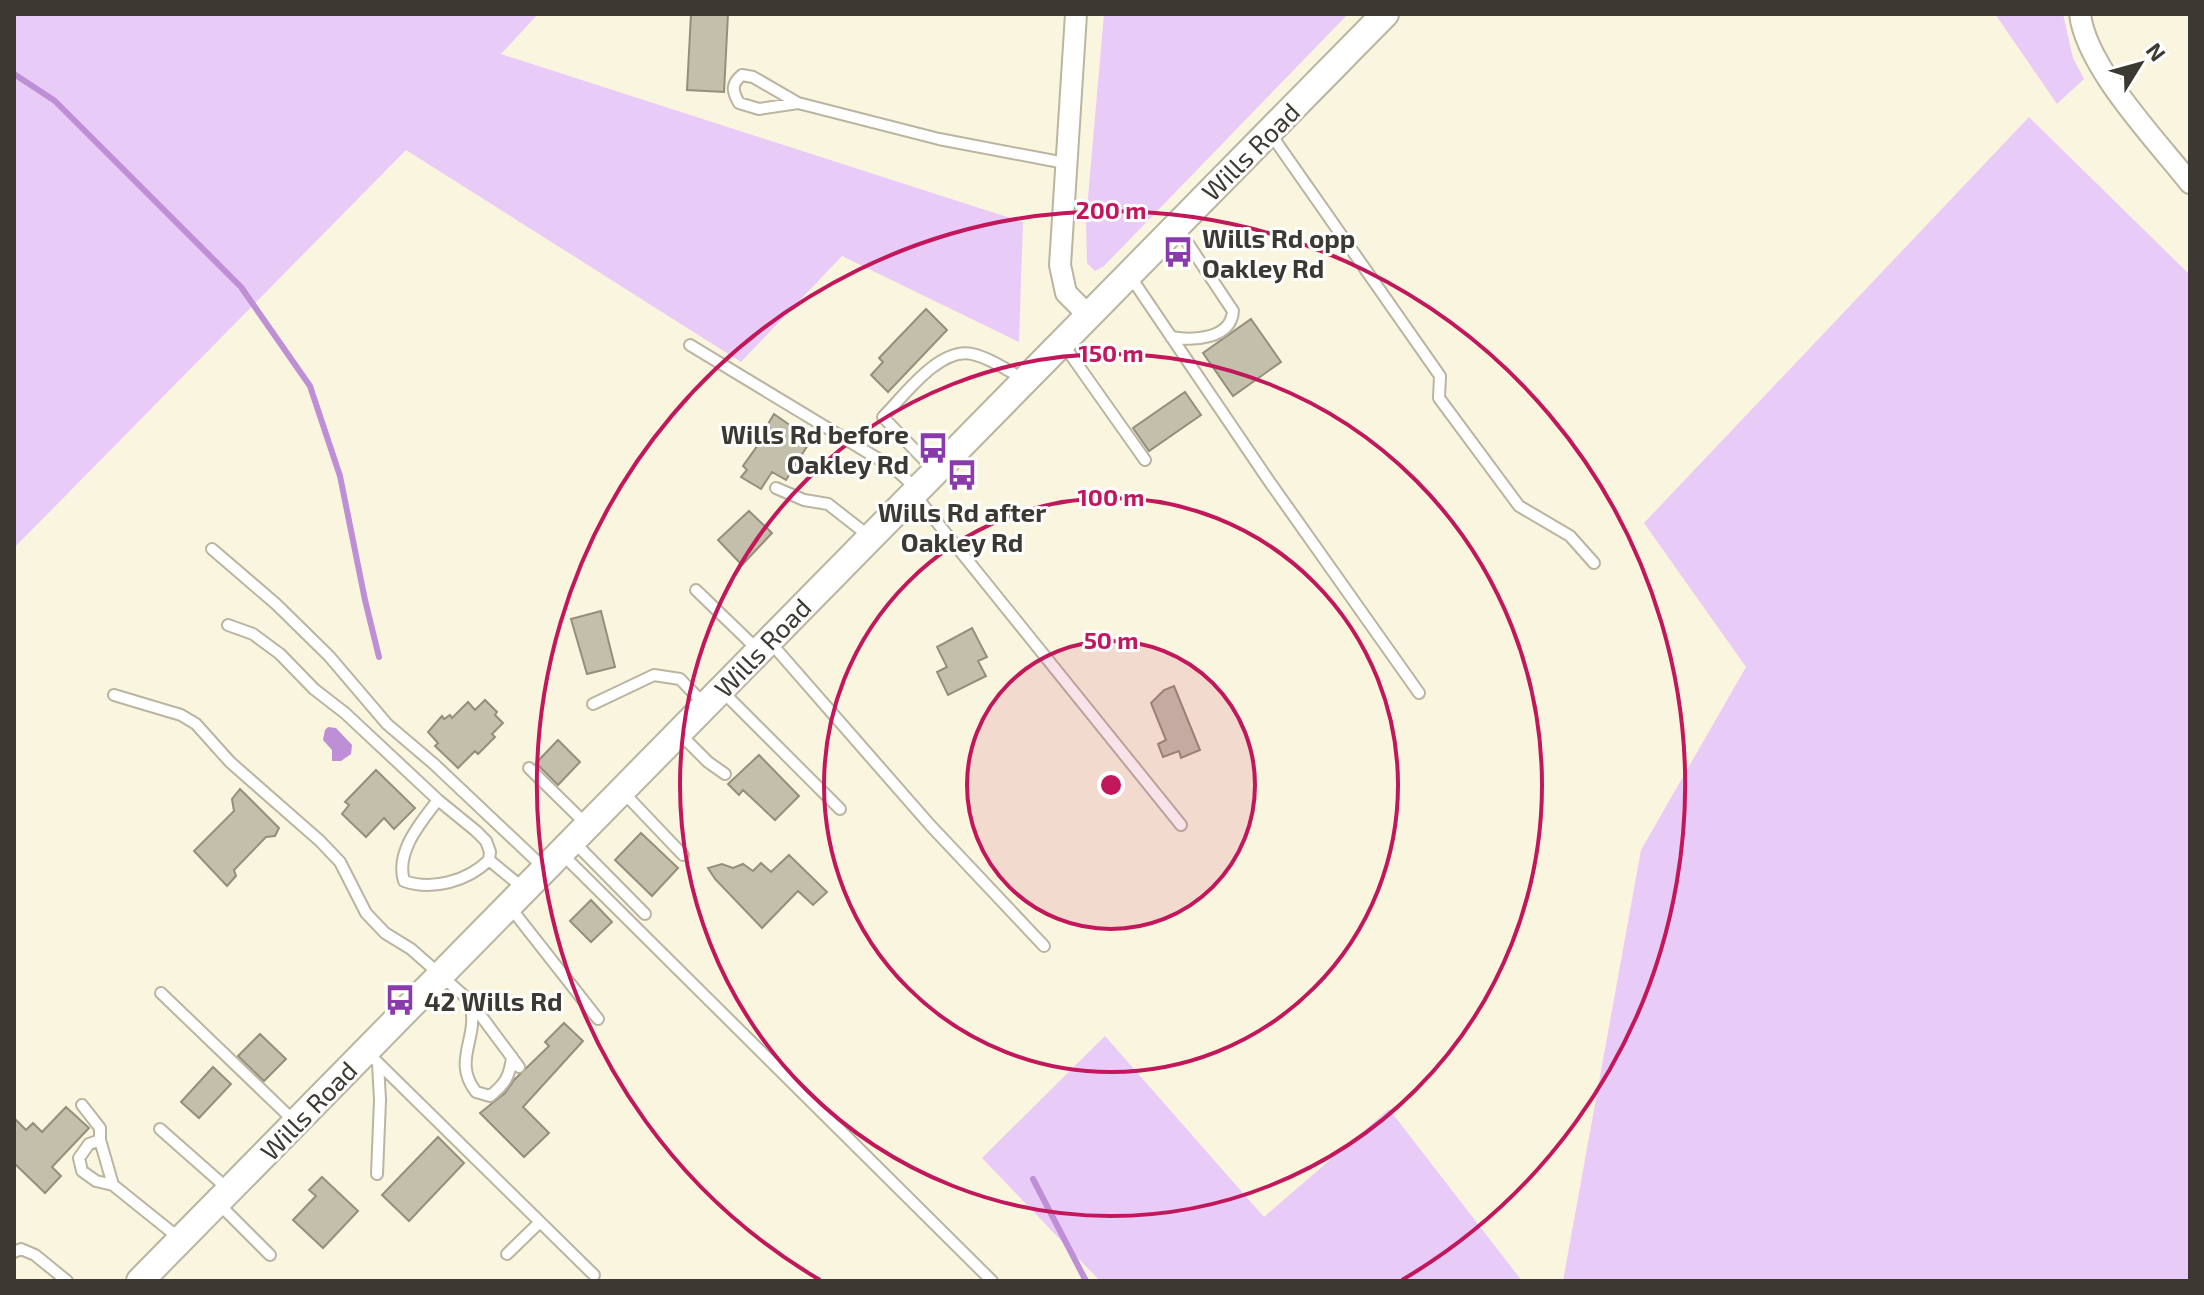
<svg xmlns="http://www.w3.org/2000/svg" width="2204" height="1295" viewBox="0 0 2204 1295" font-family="'Exo 2',sans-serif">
<rect width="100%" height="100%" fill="#faf5df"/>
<!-- green -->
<path fill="#e9cbf8" d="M14,14H538L501,54L1023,222L1019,342L842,256L741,362L406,150L14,548Z
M1104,14H1348L1104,266L1095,271L1087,263L1086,220Z
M1995,14H2063L2073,58L2084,79L2057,104Z
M2029,117L2190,275V1281H1563L1641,850L1746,667L1644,523Z
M1105,1036L1264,1217L1389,1109L1522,1281H1100L982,1158Z"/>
<!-- water -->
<path fill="#be8fd4" d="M328,727L336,728L352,745L351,754L341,761H332V750L323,740L325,730Z"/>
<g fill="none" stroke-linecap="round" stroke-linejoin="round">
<!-- stream -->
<path stroke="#be8fd4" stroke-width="6" d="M14,74L55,101L241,287L310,386L340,476L365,600L379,657
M1033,1179L1086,1281"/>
</g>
<!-- building -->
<path fill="#c4bfaa" stroke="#948f7b" stroke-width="2" d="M691,14H728L724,92L687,90Z
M926,309L947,330L888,392L871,375L883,362L879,358Z
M1251,319L1281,362L1233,396L1203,353Z
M1185,392L1201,415L1149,451L1133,428Z
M774,414L811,440L786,480L772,472L761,489L741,477L747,470L743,466L770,428L768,424Z
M749,511L772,533L742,565L718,540Z
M601,611L615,667L587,674L571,619Z
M972,628L987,657L978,661L986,676L948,695L937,672L947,667L937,647Z
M1174,686L1200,750L1181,758L1179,751L1163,757L1158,744L1166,740L1151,703L1164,690Z
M485,700L497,712L495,715L503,723L492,734L495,737L478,754L475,751L458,768L435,746L438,743L428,732L442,716L444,719L450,715L452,718L468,702L475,710Z
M558,740L580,762L558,785L536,763Z
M759,755L799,796L775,820L743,790L739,795L728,784Z
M376,770L415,808L394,829L384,818L366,837L342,814L349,805L345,802Z
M240,789L279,828L275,836L266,837L234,870L236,876L227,886L194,851L234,811L232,799Z
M641,833L678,868L652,896L615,860Z
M789,855L827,892L813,905L798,891L762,928L715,879L708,868L722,864L733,868L743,864L753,871L761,863L771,872Z
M591,900L612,922L591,942L570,921Z
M564,1023L583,1041L523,1107L549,1133L524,1157L480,1113L505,1093L514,1080L549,1046L545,1042Z
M260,1034L286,1059L264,1081L238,1056Z
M213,1067L231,1084L199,1118L181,1102Z
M66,1107L89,1128L52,1167L61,1176L45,1193L14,1163V1118L26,1130L33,1123L42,1132Z
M438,1137L464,1163L409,1221L382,1195Z
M322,1177L358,1211L323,1248L293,1220L316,1196L309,1190Z"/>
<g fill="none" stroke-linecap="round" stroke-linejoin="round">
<defs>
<path id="service" d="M798,103L753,77L742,75C731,84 732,91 739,103L759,109L798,103L939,139L1065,163
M1270,133L1440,376L1439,398L1519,506L1570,536L1594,563
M1130,276L1269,481L1419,693
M1171,337C1194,341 1231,339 1233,311L1177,227
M1063,344L1145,460
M690,345L895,469L916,488
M934,470L883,417C904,396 939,347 972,354C990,358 1007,370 1023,379
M776,488L804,500L828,504L869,536
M915,495L1181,825
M212,549L276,604L329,656L387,724L434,764L543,867
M696,590L757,649
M228,625L253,634L280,654L314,689L345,713L438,800L476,831L486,841L490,852L489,860
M770,642L930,825L1044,946
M722,691L840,809
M114,695L181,715L196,724L230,762L320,841L340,862L366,913L385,933L411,949L470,1001L519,1067
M593,704L654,675L680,679L704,704
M680,734L708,762L725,774
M529,768L586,824
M623,792L683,855
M438,800C421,822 395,852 404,881C432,891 468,881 489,860L523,888
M574,842L645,914
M562,854L992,1281
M510,907L598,1019
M161,993L294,1121
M471,1007C478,1040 452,1061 476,1092L490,1096C505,1084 510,1076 512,1057
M367,1052L594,1275
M82,1105L100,1128V1140
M160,1129L228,1189
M377,1174L380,1100L378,1063
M113,1185L100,1140L89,1144L79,1158L82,1171L96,1181L113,1185L179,1238
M219,1204L270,1255
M14,1252L21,1249L35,1255L67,1281
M507,1254L540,1222"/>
<path id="minor" d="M1076,14L1060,265L1066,293L1088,315
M2080,14C2086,67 2156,140 2190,183"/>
<path id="tertiary" d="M140,1281L1385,14"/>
</defs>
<!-- service casing -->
<use href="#service" stroke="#bab5a0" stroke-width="14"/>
<!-- minor casing -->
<use href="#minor" stroke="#bab5a0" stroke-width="24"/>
<!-- tertiary casing -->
<use href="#tertiary" stroke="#bab5a0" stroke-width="30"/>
<!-- service -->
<use href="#service" stroke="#fff" stroke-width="10"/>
<!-- minor -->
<use href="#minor" stroke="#fff" stroke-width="20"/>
<!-- tertiary -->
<use href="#tertiary" stroke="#fff" stroke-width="26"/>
</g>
<!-- distance rings -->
<circle cx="1111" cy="785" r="144" fill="#c2185b" fill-opacity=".12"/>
<g fill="none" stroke="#c2185b" stroke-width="4">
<circle cx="1111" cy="785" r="144"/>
<circle cx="1111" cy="785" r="287"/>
<circle cx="1111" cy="785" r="431"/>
<path d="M820 1280A574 574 0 1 1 1402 1280"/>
</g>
<!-- icons -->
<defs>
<symbol id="bus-bare" viewBox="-9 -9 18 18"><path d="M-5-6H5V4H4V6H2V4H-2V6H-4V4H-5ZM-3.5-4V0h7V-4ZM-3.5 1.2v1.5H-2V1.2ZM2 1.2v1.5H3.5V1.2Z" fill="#8a3bab" stroke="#fff" stroke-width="2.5" paint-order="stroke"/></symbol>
</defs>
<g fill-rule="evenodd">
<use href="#bus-bare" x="1156" y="230" width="44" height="44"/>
<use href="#bus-bare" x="911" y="426" width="44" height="44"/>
<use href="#bus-bare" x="940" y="453" width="44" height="44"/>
<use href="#bus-bare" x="378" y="978" width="44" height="44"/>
</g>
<g text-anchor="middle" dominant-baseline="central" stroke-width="6" stroke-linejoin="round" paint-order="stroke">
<!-- street labels -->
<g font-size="26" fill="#3b3931" stroke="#fff">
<text transform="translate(1250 151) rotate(-45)">Wills Road</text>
<text transform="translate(762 647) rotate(-46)">Wills Road</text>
<text transform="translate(308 1110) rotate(-46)">Wills Road</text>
</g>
<!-- poi labels -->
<g font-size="26" font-weight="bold" fill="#3b3931" stroke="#fff" text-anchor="start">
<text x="1202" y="237">Wills Rd opp<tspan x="1202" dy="30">Oakley Rd</tspan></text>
<text x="909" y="433" text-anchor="end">Wills Rd before<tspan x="909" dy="30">Oakley Rd</tspan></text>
<text x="962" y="511" text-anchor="middle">Wills Rd after<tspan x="962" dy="30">Oakley Rd</tspan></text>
<text x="424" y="1000">42 Wills Rd</text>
</g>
</g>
<circle cx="1111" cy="785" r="12" fill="#c2185b" stroke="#fff" stroke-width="4"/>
<g font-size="24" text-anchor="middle" font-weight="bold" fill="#c2185b" stroke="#fff" stroke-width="6" stroke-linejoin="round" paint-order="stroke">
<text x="1111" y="219">200 m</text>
<text x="1111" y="362">150 m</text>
<text x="1111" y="506">100 m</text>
<text x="1111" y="649">50 m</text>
</g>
<!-- border -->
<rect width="2204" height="1295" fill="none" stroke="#3b3931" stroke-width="32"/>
<!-- north arrow -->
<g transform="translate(2140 64) rotate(53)" stroke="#ffffff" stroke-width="6" paint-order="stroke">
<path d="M0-6L14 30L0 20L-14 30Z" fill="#3b3931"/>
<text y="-12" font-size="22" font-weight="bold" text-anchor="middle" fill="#3b3931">N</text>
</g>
</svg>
